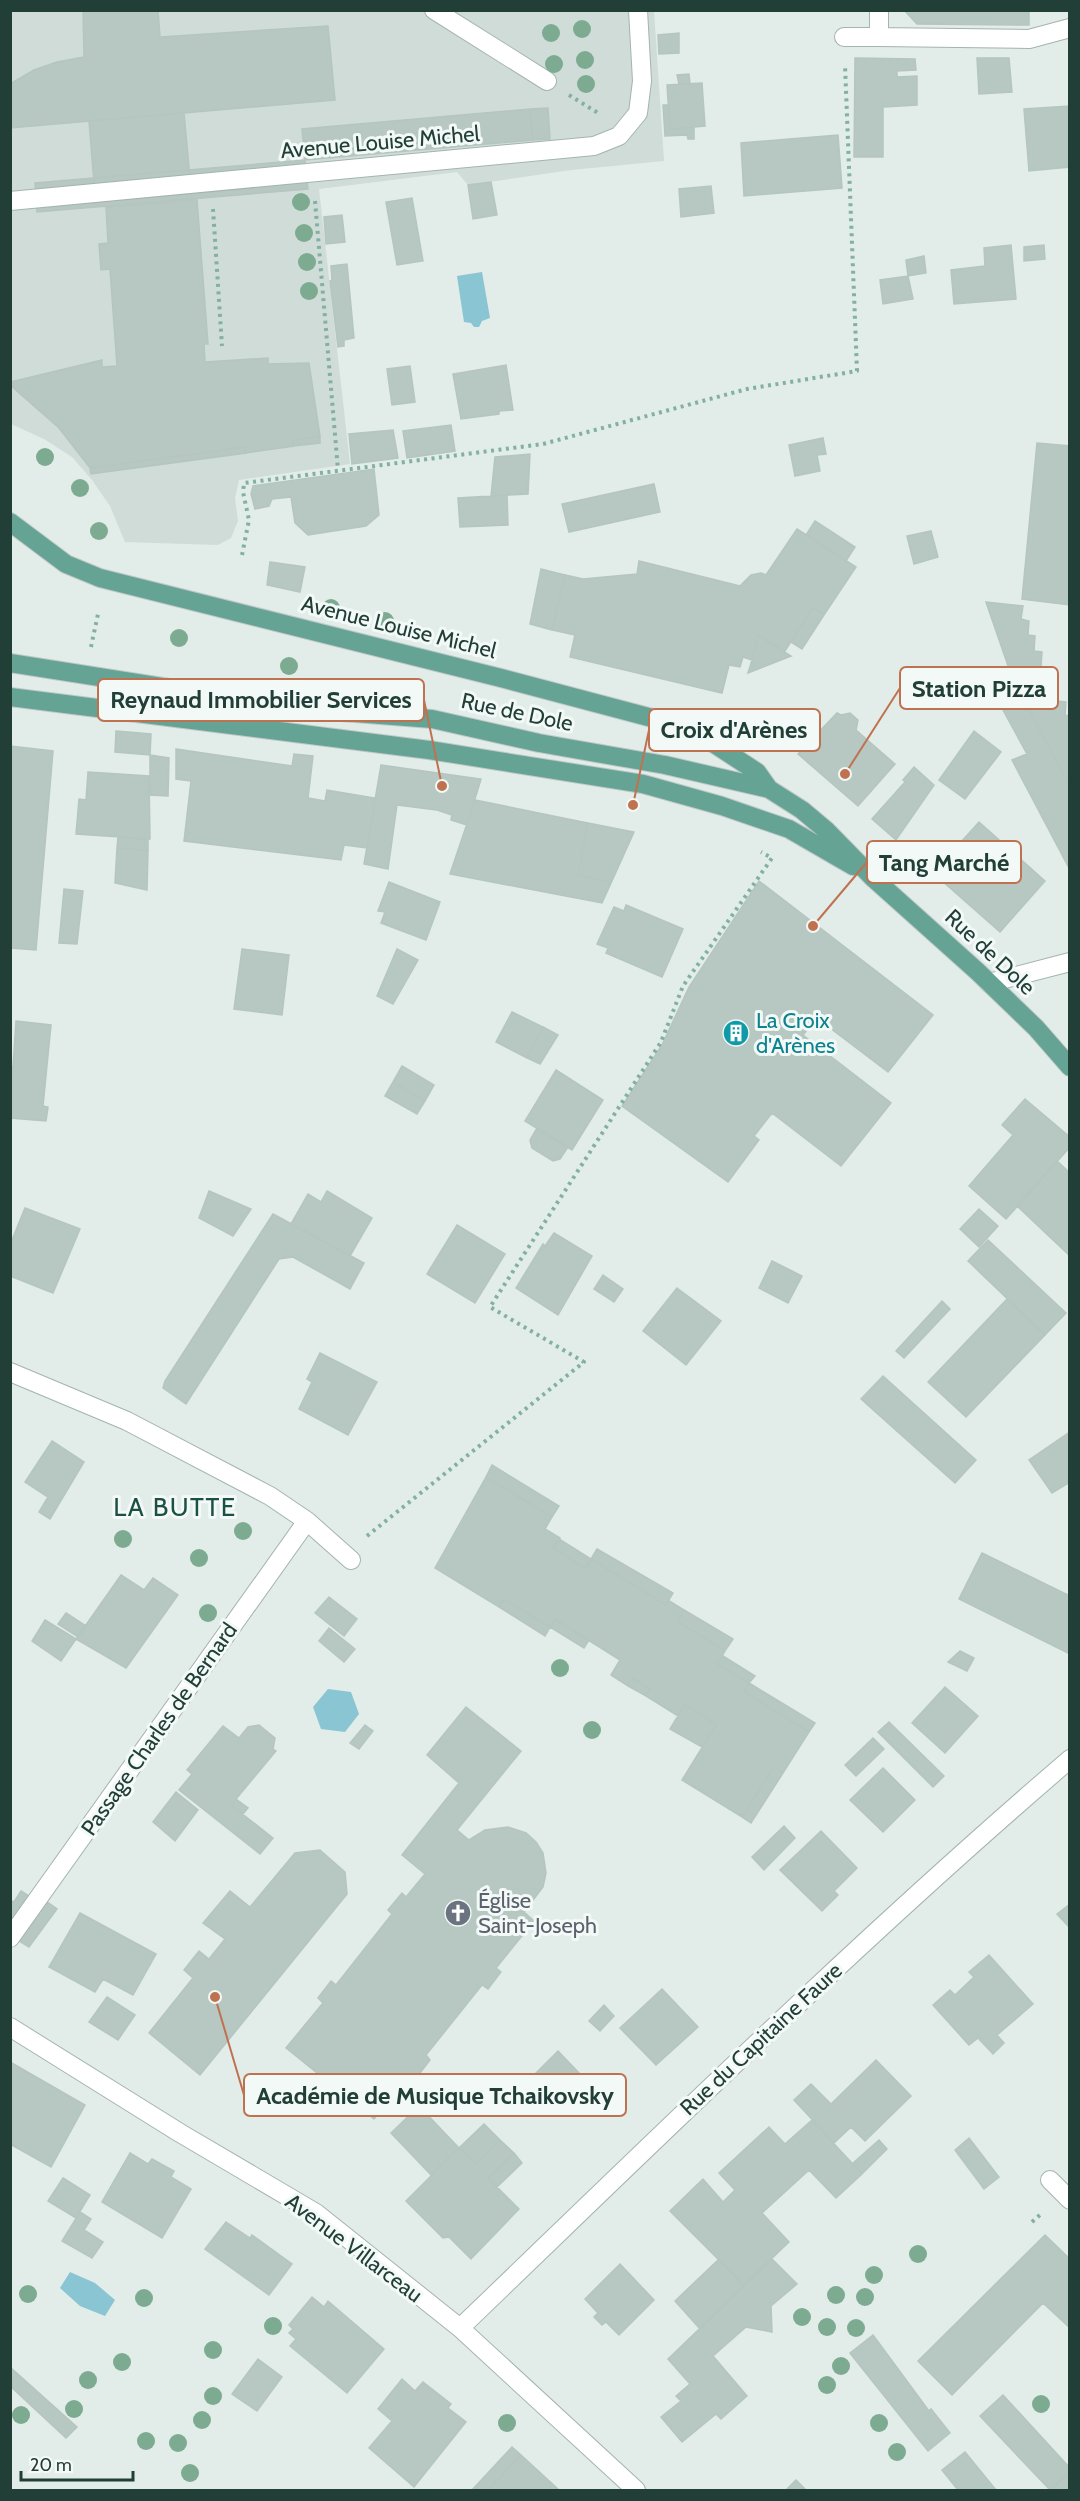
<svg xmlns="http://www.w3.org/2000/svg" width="1080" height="2501" viewBox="0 0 1080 2501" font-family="Cabin,sans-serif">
<rect width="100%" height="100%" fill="#e2ece8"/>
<!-- built -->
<path fill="#d0dcd7" d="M11,11H654L664,161L571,170L468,185L457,172L319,189L350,464L239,480L235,498L238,521L231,538L218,545L125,542L110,506L92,480L72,457L44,439L11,424Z"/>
<!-- water -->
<path fill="#89c5d2" d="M482,272L490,318L482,321L479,327H474L471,323L464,322L457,276Z
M328,1689L351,1692L359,1714L345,1732L321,1729L313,1707Z
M70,2272L95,2283L115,2300L105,2316L80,2306L60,2288Z"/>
<!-- building -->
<path fill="#b7c7c1" stroke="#b4c6bf" stroke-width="1.5" d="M83,10H158L160,37L328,26L335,100L10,128V84L34,70L57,62L84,57Z
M904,10H1029V25L917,24Z
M679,33V53L659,54L658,35Z
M855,58L915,59L916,70L897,71V77L917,76V105L883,107V157H854Z
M977,58H1009L1012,92L979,94Z
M689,74L690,84H679L677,75Z
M702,83L705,126L670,129L667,85Z
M663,105H668L670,129L694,127V139H688L687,135L665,136Z
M1070,106V167L1029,171L1024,109Z
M548,108L550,139L533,140L530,109Z
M530,109L533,140L305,160L302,129Z
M184,113L192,200L96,207L89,121Z
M838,135L842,188L744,196L741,143Z
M305,160L308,189L37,212L35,183Z
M491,182L497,215L473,219L468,185Z
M711,186L714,213L681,217L679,189Z
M412,198L423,261L397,265L386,202Z
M197,200L208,344H204L205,362L268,358V364L309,363L320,436L293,440L294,446L246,453L245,447L90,468L59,428L10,385V382L102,360V367L117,366L110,269L101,270L99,244L108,243L106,207Z
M342,215L345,242L326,244L324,217Z
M1011,245L1016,299L954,304L951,270L985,266L984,248Z
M1044,245L1045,259L1024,261V247Z
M924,256L926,273L908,276L906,260Z
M347,264L354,338L344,340V346L338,347L330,281H332L331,266Z
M908,276L913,299L883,304L880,280Z
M506,365L513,410L499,411V414L461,419L453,374Z
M410,366L415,402L392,405L387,369Z
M451,425L455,451L407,458L403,431Z
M393,430L398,458L352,464L349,434Z
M320,436V443L294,446L293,440Z
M823,438L826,454L817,455L820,471L795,476L789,445Z
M1037,443L1070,446V605L1022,599Z
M245,447L246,453L91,474L90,468Z
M530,454L528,494L491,496L495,457Z
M374,469L379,515L366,526L308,535L295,523L291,497L272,499L269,506L255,509L251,494L253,486Z
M654,484L660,512L569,532L562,504Z
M507,495L508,525L460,527L458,498Z
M815,521L855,547L846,561L806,535Z
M797,529L856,567L824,615L813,607L785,651L758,635L752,660L743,657L740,667L729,665L722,693L570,657L575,635L552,630L565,575L583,579L637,574L639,561L740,586L751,575L761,573L766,575Z
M931,531L938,557L914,564L907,536Z
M270,562L305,567L300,592L267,585Z
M541,569L565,575L552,630L530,624Z
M986,602L1023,606L1021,619L1029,621L1028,635L1035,636L1034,651L1042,652L1041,667L1049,669L1048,684L1013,680Z
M813,607L824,615L802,649L791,642Z
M758,635L791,656L748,673L752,660Z
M1013,680L1058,685L1057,701L1066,702L1065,715L1070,716V786Z
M1013,680L1070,786V870L1012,760L1027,754L997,699Z
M837,713L841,715L850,713L858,720L856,730L895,764L858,806L798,754Z
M116,731L151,734L150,755L115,752Z
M974,731L1001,752L965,799L939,780Z
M10,746L53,751L36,950L10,948Z
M176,749L292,766L294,754L313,756L308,798L325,801L327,790L375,798L367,848L344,845L341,860L184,841L191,781L176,779Z
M150,755L169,758L168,796L150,795Z
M381,765L481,779L467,825L451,820L452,815L437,810L397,805L388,869L364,864Z
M914,767L934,785L896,840L872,819L905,782L903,780Z
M88,772L149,776L150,839L76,834L79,799L86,800Z
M475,800L588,823L578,875L611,883L602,903L450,874Z
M979,822L1045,881L1000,932L933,873Z
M588,823L634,832L611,883L578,875Z
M118,837L148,840V851L117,848Z
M117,848L148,851L147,890L115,883Z
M759,881L933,1015L888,1072L826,1025L821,1030L812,1024L803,1035L891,1103L841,1166L772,1113L754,1136L759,1140L728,1182L622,1106L662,1045L689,987Z
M389,882L440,902L426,940L381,923L385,912L378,911Z
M64,889L83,891L77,944L59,943Z
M626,905L683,929L662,977L606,953L608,948L597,944L614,907L624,911Z
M242,949L289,955L282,1015L234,1009Z
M397,949L418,960L393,1004L377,996Z
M512,1012L543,1027L527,1058L496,1042Z
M16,1021L51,1025L43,1106L48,1107L46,1121L10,1118V1067H13Z
M543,1027L558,1035L540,1064L527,1058Z
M402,1066L434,1085L425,1101L393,1082Z
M556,1070L603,1100L572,1150L525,1121Z
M393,1082L425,1101L417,1114L385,1096Z
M1025,1099L1070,1137V1147L1006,1219L969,1186L1013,1135L1002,1125Z
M537,1128L568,1147L560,1159L553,1161L532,1148L530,1140Z
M1057,1161L1070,1173V1256L1017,1206Z
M209,1191L251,1209L233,1236L199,1218Z
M327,1191L372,1218L350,1256L291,1224L308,1194L321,1202Z
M25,1208L80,1229L53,1293L10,1276V1245Z
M979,1209L998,1226L979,1247L960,1229Z
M273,1214L364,1263L350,1289L293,1257L279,1259L186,1404L163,1388L165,1381Z
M457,1225L505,1254L475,1303L427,1274Z
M554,1233L592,1256L558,1315L516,1288L543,1244L545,1246Z
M988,1240L1066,1313L1045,1335L968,1261Z
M772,1261L802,1276L788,1303L759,1288Z
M603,1275L623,1289L614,1302L594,1289Z
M677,1288L721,1321L686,1365L643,1331Z
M1007,1299L1045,1335L966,1417L928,1382Z
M942,1301L950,1309L904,1358L896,1351Z
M320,1353L377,1382L348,1435L299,1409L312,1382L307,1379Z
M883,1376L976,1460L955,1483L861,1399Z
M1070,1432V1482L1052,1493L1029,1460Z
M52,1441L84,1462L50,1519L39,1512L48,1497L25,1482Z
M492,1465L559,1506L552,1517L486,1477Z
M486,1477L552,1517L545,1529L560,1538L553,1548L586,1569L591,1559L666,1605L668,1600L684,1610L677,1621L725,1651L717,1664L749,1683L744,1692L809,1732L783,1773L774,1767L742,1817L682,1780L716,1725L685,1704L678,1716L646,1696L650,1689L633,1678L628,1686L611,1675L620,1660L555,1619L550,1627L504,1599L499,1607L435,1568Z
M559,1539L591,1559L586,1569L553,1548Z
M597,1549L673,1593L666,1605L591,1559Z
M982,1553L1070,1596V1654L959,1599Z
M121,1575L144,1590L153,1578L178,1595L126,1668L76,1639Z
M329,1597L357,1619L344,1636L315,1613Z
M504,1599L550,1627L545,1636L499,1607Z
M684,1610L733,1639L725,1651L677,1621Z
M66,1613L86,1626L78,1637L58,1624Z
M555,1619L589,1640L584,1648L550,1627Z
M45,1620L76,1639L61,1661L32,1641Z
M329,1628L355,1649L344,1662L319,1641Z
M960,1651L974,1658L967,1671L948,1662Z
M723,1656L755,1676L749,1683L717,1664Z
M633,1678L650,1689L646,1696L628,1686Z
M749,1683L815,1723L809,1732L744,1692Z
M945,1687L978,1716L945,1753L912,1723Z
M685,1704L716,1725L702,1747L670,1729Z
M466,1707L521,1751L457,1830L469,1840L485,1830L508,1827L526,1833L536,1842L543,1853L546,1873L543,1887L524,1912L534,1921L496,1968L501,1972L488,1989L482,1985L426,2055L430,2060L417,2077L412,2073L374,2119L286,2048L323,2003L318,1998L331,1981L336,1985L392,1914L388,1910L402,1893L406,1897L425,1874L402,1855L459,1783L427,1755Z
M889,1722L944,1776L933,1787L878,1732Z
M259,1725L275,1738L273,1749L276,1751L231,1805L273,1838L260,1854L179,1790L192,1774L187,1770L223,1726L239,1738L248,1727Z
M365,1725L373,1731L359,1749L350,1743Z
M873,1738L884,1749L856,1776L845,1765Z
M774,1767L783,1773L751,1823L742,1817Z
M883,1768L915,1800L883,1832L850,1800Z
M176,1792L198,1810L175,1841L153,1822Z
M236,1799L248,1808L243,1814L231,1805Z
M784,1826L795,1838L764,1870L752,1857Z
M821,1831L857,1868L834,1891L838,1895L822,1911L780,1870Z
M320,1850L345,1872L347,1894L200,2075L149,2033L193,1978L184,1970L199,1951L209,1959L225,1939L203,1923L230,1891L250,1907L295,1853Z
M21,1891L29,1896L10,1923V1900L14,1902Z
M46,1901L57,1909L29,1947L19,1941Z
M1070,1904V1928L1057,1914Z
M80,1913L156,1954L133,1995L103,1979L95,1992L49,1967Z
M989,1955L1033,2004L997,2035L1004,2043L993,2054L978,2038L969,2045L933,2005L950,1990L955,1995L974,1977L969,1972Z
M662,1989L698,2027L656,2065L620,2028Z
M107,1997L135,2015L118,2040L89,2022Z
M604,2005L614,2016L600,2031L589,2021Z
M558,2051L579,2073L537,2116L515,2094Z
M876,2060L911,2096L865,2141L851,2127L834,2143L794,2100L811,2084L831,2104Z
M10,2062L85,2105L51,2167L10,2144Z
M419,2106L459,2148L431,2175L391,2133Z
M812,2120L862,2174L836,2198L809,2170L762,2213L789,2242L744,2285L670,2211L703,2179L723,2202L735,2190L719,2173L769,2127L785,2144Z
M484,2124L500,2140L476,2164L459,2148Z
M969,2138L999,2177L984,2189L955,2150Z
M500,2140L514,2153L488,2178L519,2209L471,2259L449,2237L443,2238L406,2201L459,2148L476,2164Z
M879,2140L887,2149L862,2174L853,2163Z
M130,2153L148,2164L152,2159L174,2171L171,2177L191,2189L162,2238L102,2202Z
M514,2153L522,2163L497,2187L488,2178Z
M63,2178L90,2195L76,2218L48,2201Z
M80,2212L91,2219L84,2230L103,2242L92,2258L62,2241Z
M226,2222L250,2238L252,2235L292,2264L269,2295L205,2249Z
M1045,2235L1070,2259V2328L1043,2303L952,2395L918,2361Z
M719,2259L744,2285L700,2329L675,2301Z
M772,2259L797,2284L771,2306L772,2332L746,2327L713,2356L747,2396L721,2419L716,2414L682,2442L661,2417L681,2401L676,2396L690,2384L668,2359Z
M620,2264L654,2300L619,2335L606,2322L602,2325L594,2317L598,2313L585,2299Z
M312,2297L324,2307L328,2301L384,2349L347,2393L290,2346L296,2339L289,2333L293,2329L289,2325Z
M873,2335L929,2411L931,2409L950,2433L928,2451L850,2353Z
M258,2359L282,2377L257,2411L232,2394Z
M10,2367L77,2427L66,2438L10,2386Z
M402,2379L415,2391L423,2382L451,2404L448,2408L466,2422L414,2487L369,2448L392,2421L378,2409Z
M1003,2395L1070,2468V2472L1050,2490L980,2416Z
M512,2447L521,2455L488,2490H472Z
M965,2452L996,2490H958L942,2470Z
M521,2455L559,2490H488Z
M1070,2472V2490H1050Z
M796,2480L806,2490H786Z"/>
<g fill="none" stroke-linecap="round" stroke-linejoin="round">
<defs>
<path id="minor" d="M434,10L547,81
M879,10V37L1029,39L1070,28
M844,37H879
M10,201L594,146L619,136L638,113L642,81L638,10
M989,983L1070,962
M10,1372L127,1421L270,1496L307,1521L351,1560
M10,1938L307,1521
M10,2027L180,2133L316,2213L460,2328L636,2490
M1050,2180L1070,2200
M460,2328C661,2135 859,1940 1070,1759"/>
<path id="major" d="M10,522L66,564L100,578L501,678L690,728L757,772L769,789
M10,663L303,709L432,719L539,743L665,765L769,789L802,810L827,831L872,877L978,972L1036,1028L1070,1067
M10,697L429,750L643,784L722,806L789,829L853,866"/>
</defs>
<!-- minor casing -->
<use href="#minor" stroke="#a4b4af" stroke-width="20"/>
<!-- major casing -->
<use href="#major" stroke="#c1c9c7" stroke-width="20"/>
<!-- path -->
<path stroke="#82b1a3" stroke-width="4" stroke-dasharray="3 4.5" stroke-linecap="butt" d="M569,95L598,113
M315,201L338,470
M213,209L222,346
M242,555L249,520L243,492L244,483L543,444L747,389L857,371L845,65
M91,647L98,614
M367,1536L584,1362L490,1307L661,1042L683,986L772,858L761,852
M320,2096L331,2083
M1032,2222L1042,2213"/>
<!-- minor -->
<use href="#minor" stroke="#fff" stroke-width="18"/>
<!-- major -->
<use href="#major" stroke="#65a395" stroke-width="18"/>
</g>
<!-- trees -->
<g fill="#7dab91">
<circle cx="582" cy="29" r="9"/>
<circle cx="551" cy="33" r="9"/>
<circle cx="585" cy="60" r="9"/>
<circle cx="554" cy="64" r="9"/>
<circle cx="586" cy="84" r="9"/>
<circle cx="301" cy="202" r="9"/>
<circle cx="304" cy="233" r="9"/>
<circle cx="307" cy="262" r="9"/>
<circle cx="309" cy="291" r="9"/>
<circle cx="45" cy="457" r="9"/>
<circle cx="80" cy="488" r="9"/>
<circle cx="99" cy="531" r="9"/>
<circle cx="331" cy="608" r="9"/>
<circle cx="385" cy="621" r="9"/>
<circle cx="179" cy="638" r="9"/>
<circle cx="289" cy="666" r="9"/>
<circle cx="243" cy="1531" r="9"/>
<circle cx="123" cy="1539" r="9"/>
<circle cx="199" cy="1558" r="9"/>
<circle cx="208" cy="1613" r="9"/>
<circle cx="560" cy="1668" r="9"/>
<circle cx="592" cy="1730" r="9"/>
<circle cx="918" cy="2254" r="9"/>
<circle cx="874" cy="2275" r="9"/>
<circle cx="28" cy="2294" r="9"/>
<circle cx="836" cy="2295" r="9"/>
<circle cx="865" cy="2297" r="9"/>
<circle cx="144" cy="2298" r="9"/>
<circle cx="802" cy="2317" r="9"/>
<circle cx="273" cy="2326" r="9"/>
<circle cx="827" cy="2327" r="9"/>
<circle cx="856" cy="2328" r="9"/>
<circle cx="213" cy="2350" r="9"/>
<circle cx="122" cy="2362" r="9"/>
<circle cx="841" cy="2366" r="9"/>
<circle cx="88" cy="2380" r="9"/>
<circle cx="827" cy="2385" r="9"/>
<circle cx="213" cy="2396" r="9"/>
<circle cx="1041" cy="2404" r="9"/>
<circle cx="74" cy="2409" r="9"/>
<circle cx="21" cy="2415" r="9"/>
<circle cx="202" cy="2420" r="9"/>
<circle cx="507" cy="2423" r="9"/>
<circle cx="879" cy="2423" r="9"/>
<circle cx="146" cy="2441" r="9"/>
<circle cx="178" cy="2443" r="9"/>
<circle cx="897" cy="2452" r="9"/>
<circle cx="190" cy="2473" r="9"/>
</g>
<!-- icons -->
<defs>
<symbol id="building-disc" viewBox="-11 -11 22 22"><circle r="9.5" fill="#0f9aa8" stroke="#f2f9f6"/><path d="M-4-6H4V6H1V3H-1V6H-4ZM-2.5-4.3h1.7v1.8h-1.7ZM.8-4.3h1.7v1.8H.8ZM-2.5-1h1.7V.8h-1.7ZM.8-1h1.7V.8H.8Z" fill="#fff"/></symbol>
<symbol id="church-disc" viewBox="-11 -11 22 22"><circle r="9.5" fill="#6b7280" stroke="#f2f9f6"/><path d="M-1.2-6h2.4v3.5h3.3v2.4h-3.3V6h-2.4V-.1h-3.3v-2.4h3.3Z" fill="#fff"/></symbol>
</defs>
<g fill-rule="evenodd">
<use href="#building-disc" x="721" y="1018" width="30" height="30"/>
<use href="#church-disc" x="443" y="1898" width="30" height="30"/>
</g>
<g text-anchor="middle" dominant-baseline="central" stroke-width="6" stroke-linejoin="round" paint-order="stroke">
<!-- street labels -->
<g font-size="22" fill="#213e37" stroke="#f2f9f6">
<text transform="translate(380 142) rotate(-5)">Avenue Louise Michel</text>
<text transform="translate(399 627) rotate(14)">Avenue Louise Michel</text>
<text transform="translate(517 712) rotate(12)">Rue de Dole</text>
<text transform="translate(990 952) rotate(43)">Rue de Dole</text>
<text transform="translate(159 1729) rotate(-55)">Passage Charles de Bernard</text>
<text transform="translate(761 2039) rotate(-43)">Rue du Capitaine Faure</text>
<text transform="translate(354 2248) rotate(37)">Avenue Villarceau</text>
</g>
<!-- culture labels -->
<g font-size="22" fill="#0d838f" stroke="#f2f9f6" text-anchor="start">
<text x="756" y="1020">La Croix<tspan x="756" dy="25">d'Arènes</tspan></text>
</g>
<!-- worship labels -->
<g font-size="22" fill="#5b616d" stroke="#f2f9f6" text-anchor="start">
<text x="478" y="1900">Église<tspan x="478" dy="25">Saint-Joseph</tspan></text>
</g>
<!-- quarter labels -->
<g font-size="26" letter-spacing="1.5" fill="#1d5045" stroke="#f2f9f6">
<text x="175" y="1507">LA BUTTE</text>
</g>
</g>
<!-- callouts -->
<path fill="none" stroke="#bf7250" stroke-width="2" d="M845 774L900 688M442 786L424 700M633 805L649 730M813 926L867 862M215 1997L244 2095"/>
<g fill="#bf7250" stroke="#f2f9f6" stroke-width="2">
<circle cx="845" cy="774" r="6"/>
<circle cx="442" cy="786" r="6"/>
<circle cx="633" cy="805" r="6"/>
<circle cx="813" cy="926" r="6"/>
<circle cx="215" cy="1997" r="6"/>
</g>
<g fill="#f2f9f6" stroke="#bf7250" stroke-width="2">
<rect x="900" y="667" width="158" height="42" rx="6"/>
<rect x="98" y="679" width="326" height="42" rx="6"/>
<rect x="649" y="709" width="171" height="42" rx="6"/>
<rect x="867" y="841" width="154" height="42" rx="6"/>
<rect x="244" y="2074" width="382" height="42" rx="6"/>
</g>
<g font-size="24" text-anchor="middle" font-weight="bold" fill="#213e37">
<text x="979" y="697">Station Pizza</text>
<text x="261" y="708">Reynaud Immobilier Services</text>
<text x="734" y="738">Croix d'Arènes</text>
<text x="944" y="871">Tang Marché</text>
<text x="435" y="2104">Académie de Musique Tchaikovsky</text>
</g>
<!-- border -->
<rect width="1080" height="2501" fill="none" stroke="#213e37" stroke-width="24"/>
<!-- scale -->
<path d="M21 2471v9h112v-9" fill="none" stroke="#213e37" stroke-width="3"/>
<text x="30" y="2471" font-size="18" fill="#213e37" stroke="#f2f9f6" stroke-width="4.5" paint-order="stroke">20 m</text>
</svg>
